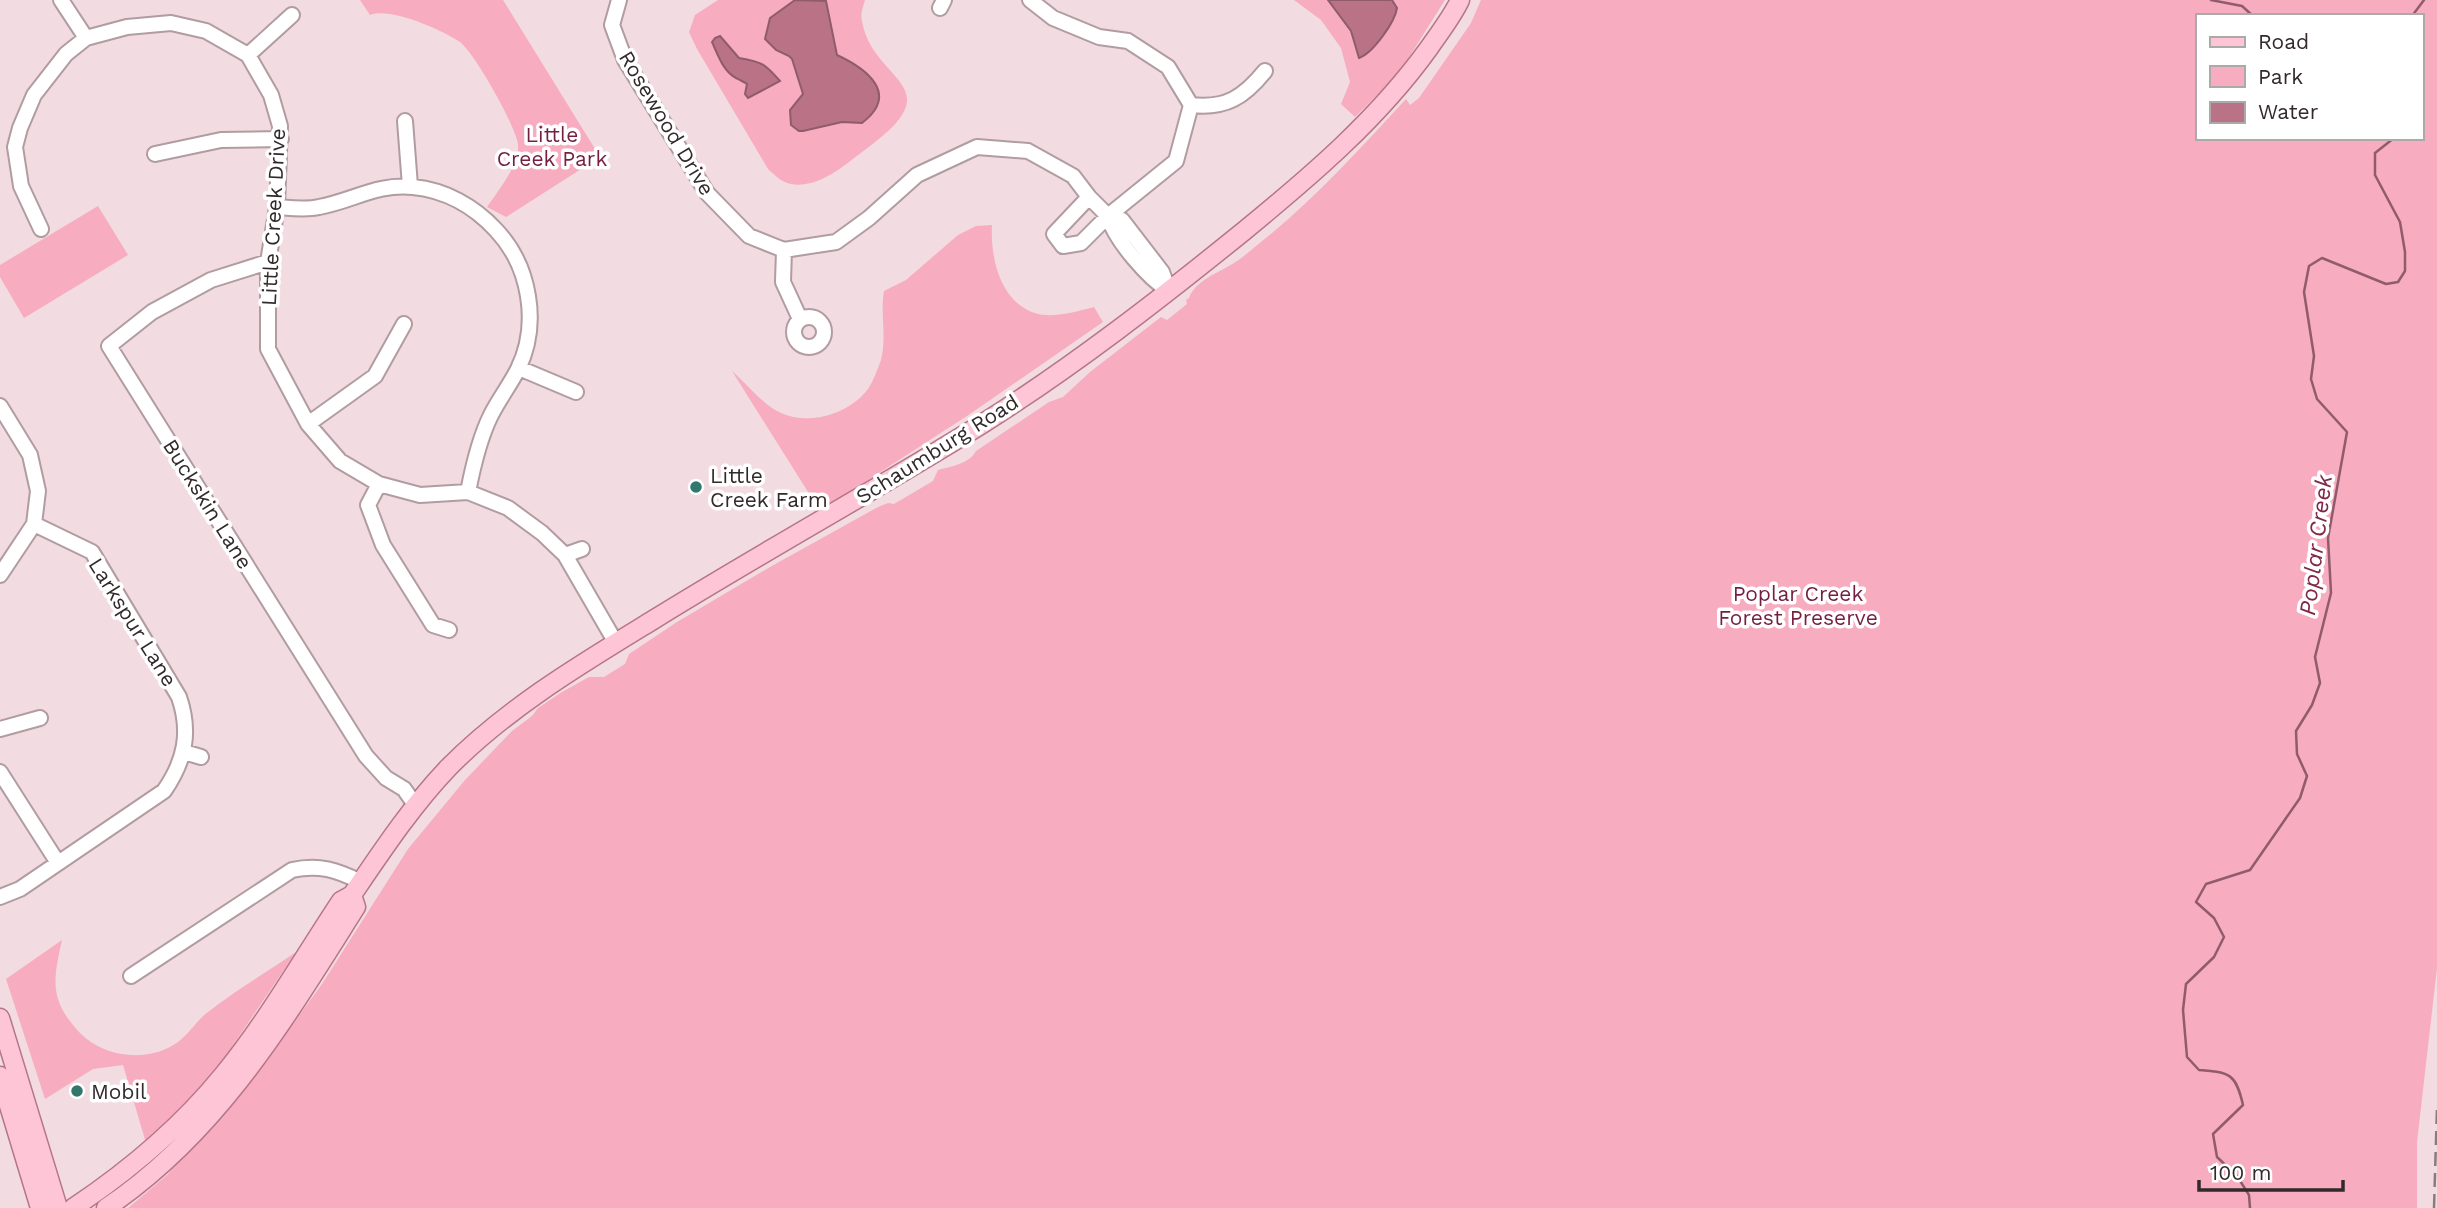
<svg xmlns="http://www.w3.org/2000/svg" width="2437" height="1208" viewBox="0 0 2437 1208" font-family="'Work Sans',sans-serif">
<rect width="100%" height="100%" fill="#f2dce1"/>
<!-- green -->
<path fill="#f7acc0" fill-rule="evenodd" d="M360,0H503L600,157L506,217L487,207C498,191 520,164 518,145C517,128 474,52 460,42C442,30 390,7 370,15Z
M718,0H865C863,7 860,14 862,21C872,82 953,84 870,146C856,156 842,169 826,177C815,183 797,188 785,182C779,180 773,173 768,169L697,49L689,32L695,15Z
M1294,0H1445L1399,73L1355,117L1341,104L1350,82L1341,48L1321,20Z
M1481,0H2437V968L2417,1142V1208H128L167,1175L189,1151L184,1141L223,1114L247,1087L322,984L408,849L465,780L512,731L532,716L538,708L562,692L589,677H604L625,664L629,654L677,622L770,567L878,507L888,503L894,504L933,481L938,470C952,466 969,464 976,451L1049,402L1063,397L1090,372L1161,317L1167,320L1187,304L1186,300L1189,298C1196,280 1218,273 1234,263C1242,258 1249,252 1256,246C1311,203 1358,151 1406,99L1410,105L1419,98L1471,23ZM2197,16H2421V138H2197Z
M98,206L128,255L24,318L0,277V265Z
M992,225C990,261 1002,310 1045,315C1062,316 1078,311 1094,307L1103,322L967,416L820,511L732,371C747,384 763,405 781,413C809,426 849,414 868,389C873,382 878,368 881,360C887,336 880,314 884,291L906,280L958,235L976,226Z
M62,940C53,981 49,1000 80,1033C104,1058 150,1063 178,1042C190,1033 197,1020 208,1012C236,990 267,972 296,952L221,1063L178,1112L146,1143L123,1065L93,1069L45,1099L6,979Z"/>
<!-- water -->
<path fill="#b97286" stroke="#905c6b" stroke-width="2" d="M795,0L826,1L837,55C867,69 900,94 862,123L842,122L803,131H799L791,125L790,110L803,94L792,59L789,56L776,50L765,39L770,18Z
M1328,0H1392L1397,8C1395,22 1373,53 1359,58L1351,31Z
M720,36L739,58C763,62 765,64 780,81L748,98L745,94L747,84C744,82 740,80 736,78C723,71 718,55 712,42L715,38Z"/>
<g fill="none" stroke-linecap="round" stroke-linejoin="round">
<!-- stream -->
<path stroke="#905c6b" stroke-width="2.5" d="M2211,0L2242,6L2253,16
M2412,16L2424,0
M2250,1208L2249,1195L2237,1176L2217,1157L2213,1134L2243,1105C2236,1074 2230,1072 2199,1070L2187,1057L2183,1010L2186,984L2214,957L2224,937L2214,918L2196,902L2206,884L2250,870L2300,798L2307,776L2297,754L2296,731L2312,705L2320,683L2315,657L2331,593L2328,538L2347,432L2317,399L2311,379L2314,356L2304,292L2309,266L2322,258L2386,284L2398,282L2405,271V252L2400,222L2375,175V153L2394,138"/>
<defs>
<path id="minor" d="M61,0L86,38
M619,0L612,25L625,60L707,193L749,236L784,250L836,242L869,218L917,175L977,147L1028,151L1073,176L1089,197L1108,216L1176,161L1191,105L1168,67L1128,41L1099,37L1053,18L1030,0
M940,8L944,0
M248,55L292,15
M1191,105C1226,109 1244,97 1265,71
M405,121L410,186
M155,154L221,140L281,139
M1089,197L1054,234L1063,246L1081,243L1108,216
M277,207C291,208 306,210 319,207C352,201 378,183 413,187C445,190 474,206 496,230C530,266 540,324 518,369C510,385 499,399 491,415C479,439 473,466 468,492
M1108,216L1122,220L1162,272L1169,291
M1108,216C1115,240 1148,278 1169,291
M41,229L21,186L15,147L20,128L34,95L66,54L86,38L127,27L171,23L206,31L248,55L271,95L280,126L277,207L268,262V349L308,424L340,461L379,484L420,495L468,492L508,508L542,533L565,555L616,643
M784,250L783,282L800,319
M268,262L211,280L152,312L109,346L366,756L386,778L404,789L416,806
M794 332a15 15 0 1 1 30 0a15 15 0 1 1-30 0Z
M519,368L576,392
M0,406L30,455L38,491L34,524L0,575
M308,424L375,376L404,324
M379,484L368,505L383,545L433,625L449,630
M565,555L582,549
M0,729L40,718
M184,752L201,757
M0,772L58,863
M0,897L20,889L164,791C185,761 191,732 179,697L92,552L34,524
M131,976L292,870C319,864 337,870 361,882"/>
<path id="major" d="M0,1018L58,1208
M0,1076L40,1208
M73,1208C130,1170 181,1127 224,1074C268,1020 303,958 341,901L352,895C382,851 411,807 448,768C507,708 581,664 653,620C761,553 874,491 982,424C1074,366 1160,299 1244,231C1311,176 1378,119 1429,48C1440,32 1452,17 1460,0
M106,1208C218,1133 285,1019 356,907L352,895"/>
</defs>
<!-- minor casing -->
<use href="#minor" stroke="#b19ca1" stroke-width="18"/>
<!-- major casing -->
<use href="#major" stroke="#b57687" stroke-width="21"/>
<!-- minor -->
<use href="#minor" stroke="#fff" stroke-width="14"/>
<!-- major -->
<use href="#major" stroke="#fdc5d5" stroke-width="18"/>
<!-- rail -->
<path stroke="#8a7b7f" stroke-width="2.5" stroke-dasharray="14 7" stroke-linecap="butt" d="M2434,1208L2437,1107"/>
</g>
<!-- markers -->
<g fill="#32776c" stroke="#fff" stroke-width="2.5">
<circle cx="696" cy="487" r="7"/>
<circle cx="77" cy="1091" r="7"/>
</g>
<g text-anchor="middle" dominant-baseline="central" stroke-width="7" stroke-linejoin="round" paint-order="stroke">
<!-- street labels -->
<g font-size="21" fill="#31292b" stroke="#fff">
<text transform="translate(667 123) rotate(59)">Rosewood Drive</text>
<text transform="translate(273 217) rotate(-87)">Little Creek Drive</text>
<text transform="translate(937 449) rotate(-32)">Schaumburg Road</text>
<text transform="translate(208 504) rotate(58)">Buckskin Lane</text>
<text transform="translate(133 622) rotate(58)">Larkspur Lane</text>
</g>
<!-- park labels -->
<g font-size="21" fill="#751e3f" stroke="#fff">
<text x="552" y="134">Little<tspan x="552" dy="24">Creek Park</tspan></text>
<text x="1798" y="593">Poplar Creek<tspan x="1798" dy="24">Forest Preserve</tspan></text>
</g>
<!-- poi labels -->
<g font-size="21" fill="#31292b" stroke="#fff" text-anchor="start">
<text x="710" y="475">Little<tspan x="710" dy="24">Creek Farm</tspan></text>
<text x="91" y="1091">Mobil</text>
</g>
<!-- water labels -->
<g font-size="23" font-style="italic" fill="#7f2848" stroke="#fff">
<text transform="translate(2316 545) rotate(-83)">Poplar Creek</text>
</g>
</g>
<!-- legend -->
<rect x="2196" y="14" width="228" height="126" fill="#ffffff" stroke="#ada9aa" stroke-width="2"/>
<rect x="2210" y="37" width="35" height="10" fill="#fdc5d5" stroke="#ada9aa" stroke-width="2"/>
<text x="2258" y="49" font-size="21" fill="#31292b">Road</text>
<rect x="2210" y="66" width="35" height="21" fill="#f7acc0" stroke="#ada9aa" stroke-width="2"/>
<text x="2258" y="84" font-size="21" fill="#31292b">Park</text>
<rect x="2210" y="102" width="35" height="21" fill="#b97286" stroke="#ada9aa" stroke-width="2"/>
<text x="2258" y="119" font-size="21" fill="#31292b">Water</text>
<!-- scale -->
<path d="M2199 1180v10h144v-10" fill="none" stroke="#31292b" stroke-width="3.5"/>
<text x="2210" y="1180" font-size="21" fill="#31292b" stroke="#ffffff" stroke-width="5" paint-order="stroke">100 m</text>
</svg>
